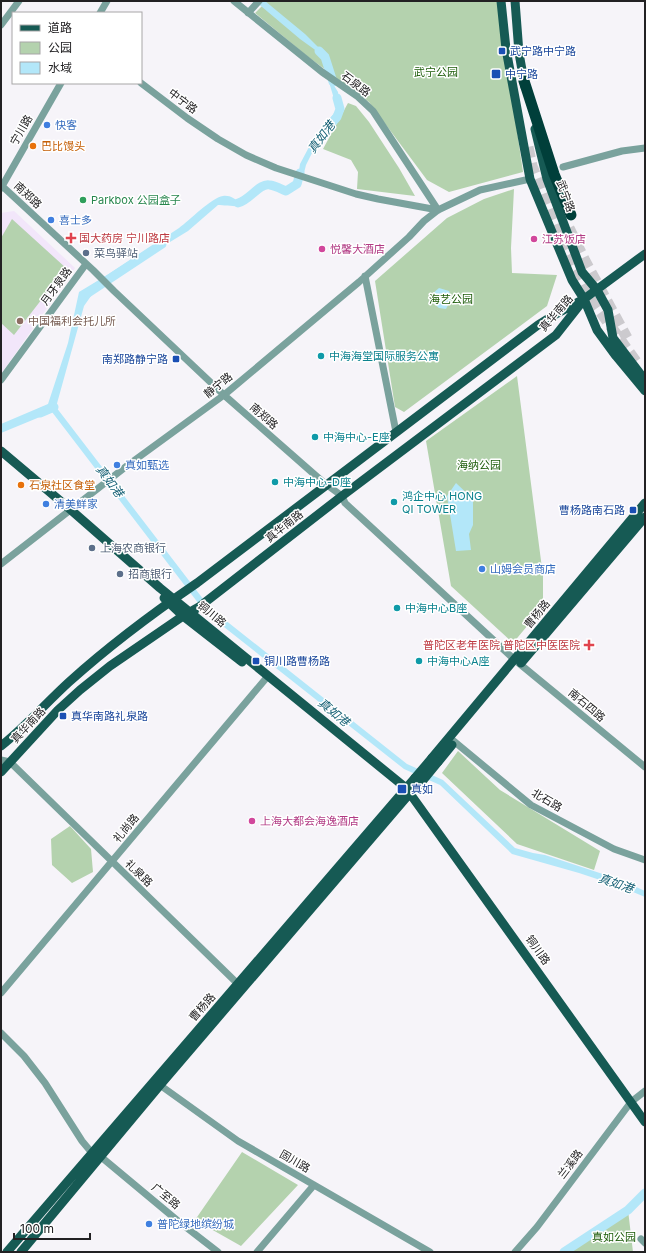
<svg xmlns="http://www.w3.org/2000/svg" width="646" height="1253" viewBox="0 0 646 1253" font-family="Inter,'Noto Sans SC',sans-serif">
<rect width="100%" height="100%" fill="#f6f4f9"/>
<!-- education -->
<path fill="#f2e6fa" d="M14,211L75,268L1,374V213Z"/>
<!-- green -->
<path fill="#b4d2ae" d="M267,1H498L523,172L449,192L427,180L369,102L307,56L255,13Z
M348,103L356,106L369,122L399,168L415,196L357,189L358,172L351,160L323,149Z
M514,189L511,248L512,273L557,275L547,306L404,412L395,407L375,281L447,218L484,199Z
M12,219L66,268L14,335L1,323V238Z
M517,376L543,576V607L513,643L451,586L426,441Z
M458,751L500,790L600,851L594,870L517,844L442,773Z
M70,826L91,849L93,872L72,883L52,865L51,839Z
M242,1152L298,1185L241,1246L195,1220Z
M628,1210L633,1252H564Z"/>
<!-- water -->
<path fill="#b3e7f9" d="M255,1H265L305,34L327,56L334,75L330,73L325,57L300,39Z
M329,82L333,84L338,92L340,109L334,120L315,147L306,165L301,185L287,193L279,192L268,187C257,191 251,202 241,206C237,207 224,205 218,205L188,231L98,286L84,306L56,407L210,608L407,764L443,780L515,848L533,853L545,855L621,880L645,891V897L621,887L579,873L512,854L440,785L404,769L205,612L52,412L1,433V424L48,404L68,343L79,292C113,272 146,250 179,228C190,220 211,198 223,196C230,195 235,199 240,203L269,182L286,191L297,184L300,164L309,147L337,109Z
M439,288L449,291L451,296L450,301L446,309L439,308L431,301V295Z
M456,483L473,499V525L469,534L471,550L456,551L447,496Z"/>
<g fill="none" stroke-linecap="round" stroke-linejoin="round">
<!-- river -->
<path stroke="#b3e7f9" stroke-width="9" d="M319,51L325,57L333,82
M323,133L337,117L340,109L337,98
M238,203C250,200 260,182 270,185C276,186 281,189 286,191L297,184L300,173
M88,293L162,244
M40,413L54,407
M564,1252L628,1210L645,1193"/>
<!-- highway-tunnel -->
<path stroke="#cccace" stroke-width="11" stroke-dasharray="11 5.5" stroke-linecap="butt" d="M528,147L532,166L560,238L594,303L637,363
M569,228L585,261L627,338"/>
<!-- minor -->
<path stroke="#7aa29d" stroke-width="7" d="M234,1L322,72L357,96L373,111L438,210
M100,13L107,1
M248,13L259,1
M1,25L19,1
M141,83L187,118L218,139L246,155L276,168L356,194L378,199L438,210
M563,167L622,151L645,148
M1,185L93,270L114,291L224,395L323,482L342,496L345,503L515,660L645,767
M1,188L61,83
M365,276L396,432
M1,380L86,264
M1,564L128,465L224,395L359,282L409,237L424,221L438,210L480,190L530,179
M450,738L531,805L614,849L645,860
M1,760L10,762L241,987
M1,993L268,676
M1,1033L24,1056L45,1083L82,1141L92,1153L100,1156L178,1221L218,1252
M157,1083L238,1141L430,1252
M641,1239L645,1243
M257,1252L314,1185
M515,1252L537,1227L631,1102L645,1091"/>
<!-- major -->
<path stroke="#165a54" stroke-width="9" d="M501,1L506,49L530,179L572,280L584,299L597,330L616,356L645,391
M515,1L519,53L525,87
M535,129L547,179L582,272L597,290L608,310L613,338L645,380
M1,451L71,510L160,588L406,788L645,1122
M164,598L183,616L242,662
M521,663L645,517
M1,746C25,727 46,703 69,682C109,646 153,613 197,583L538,325L554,315L584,299L645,254
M432,758L645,503
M438,762L452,745
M1,772L58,710L80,690L110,666L183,616L199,607L342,496L556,335L582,302
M7,1252L415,778
M21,1252L160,1085L410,793L420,784"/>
<!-- highway -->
<path stroke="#003f3a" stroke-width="11" d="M524,81L554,174L571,215"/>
<!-- major-bridge -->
<path stroke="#165a54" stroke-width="9" d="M415,778L432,758
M420,784L438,762"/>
</g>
<!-- markers -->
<g fill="#1a4fb4" stroke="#fff" stroke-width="1.5">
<rect x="498" y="47" width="8" height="8" rx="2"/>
<rect x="491" y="69" width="10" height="10" rx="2"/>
<rect x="172" y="355" width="8" height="8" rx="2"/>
<rect x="629" y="506" width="8" height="8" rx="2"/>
<rect x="252" y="657" width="8" height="8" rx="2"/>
<rect x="59" y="712" width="8" height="8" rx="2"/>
<rect x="397" y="784" width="10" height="10" rx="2"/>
</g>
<g fill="#3f7fe0" stroke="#fff" stroke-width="1.5">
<circle cx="47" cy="125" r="4"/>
<circle cx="51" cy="220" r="4"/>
<circle cx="117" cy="465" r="4"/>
<circle cx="46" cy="504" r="4"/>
<circle cx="482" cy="569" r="4"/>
<circle cx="149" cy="1224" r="4"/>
</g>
<g fill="#e8710a" stroke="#fff" stroke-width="1.5">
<circle cx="33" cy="146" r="4"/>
<circle cx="21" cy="485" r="4"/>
</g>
<circle fill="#2e9e5b" stroke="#fff" stroke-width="1.5" cx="83" cy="200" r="4"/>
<g fill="#e0444e" stroke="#fff" stroke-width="1.5">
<path d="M69 232h4v4h4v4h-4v4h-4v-4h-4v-4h4z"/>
<path d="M587 639h4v4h4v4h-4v4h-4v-4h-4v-4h4z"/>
</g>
<g fill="#d1479c" stroke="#fff" stroke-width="1.5">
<circle cx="534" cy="239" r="4"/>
<circle cx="322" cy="249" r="4"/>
<circle cx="252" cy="821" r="4"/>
</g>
<g fill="#5c6f8a" stroke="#fff" stroke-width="1.5">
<circle cx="86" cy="253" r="4"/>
<circle cx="92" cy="548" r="4"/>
<circle cx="120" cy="574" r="4"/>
</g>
<circle fill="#8d6e63" stroke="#fff" stroke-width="1.5" cx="20" cy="321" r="4"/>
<g fill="#0f9aa8" stroke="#fff" stroke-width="1.5">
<circle cx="321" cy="356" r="4"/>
<circle cx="315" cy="437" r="4"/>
<circle cx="275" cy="482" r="4"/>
<circle cx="394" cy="502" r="4"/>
<circle cx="397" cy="608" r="4"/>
<circle cx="419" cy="661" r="4"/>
</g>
<g text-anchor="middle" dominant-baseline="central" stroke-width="3" stroke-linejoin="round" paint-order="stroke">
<!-- transit labels -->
<g font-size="11" fill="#164399" stroke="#fff" text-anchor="start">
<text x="510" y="51">武宁路中宁路</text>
<text x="505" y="74">中宁路</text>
<text x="168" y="359" text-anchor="end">南郑路静宁路</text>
<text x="625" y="510" text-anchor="end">曹杨路南石路</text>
<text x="264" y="661">铜川路曹杨路</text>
<text x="71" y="716">真华南路礼泉路</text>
<text x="411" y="789">真如</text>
</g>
<!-- park labels -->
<g font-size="11" fill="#1b5b08" stroke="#fff">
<text x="436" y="72">武宁公园</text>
<text x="451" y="299">海艺公园</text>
<text x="479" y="465">海纳公园</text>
<text x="614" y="1237">真如公园</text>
</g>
<!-- street labels -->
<g font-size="11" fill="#222123" stroke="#fff">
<text transform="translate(356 84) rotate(37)">石泉路</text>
<text transform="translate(183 101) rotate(37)">中宁路</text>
<text transform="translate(21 130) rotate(-60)">宁川路</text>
<text transform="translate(28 195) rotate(43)">南郑路</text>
<text transform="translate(566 196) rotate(70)">武宁路</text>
<text transform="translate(56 286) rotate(-54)">月牙泉路</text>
<text transform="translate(556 313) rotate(-49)">真华南路</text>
<text transform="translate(218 385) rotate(-39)">静宁路</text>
<text transform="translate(264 416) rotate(41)">南郑路</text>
<text transform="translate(284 526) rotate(-38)">真华南路</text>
<text transform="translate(212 614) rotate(40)">铜川路</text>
<text transform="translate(537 614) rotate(-50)">曹杨路</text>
<text transform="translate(587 705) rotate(40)">南石四路</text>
<text transform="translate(28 725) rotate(-47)">真华南路</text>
<text transform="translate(547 800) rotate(31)">北石路</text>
<text transform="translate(126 828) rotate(-50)">礼尚路</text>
<text transform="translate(139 873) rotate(44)">礼泉路</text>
<text transform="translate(538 950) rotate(55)">铜川路</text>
<text transform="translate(202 1007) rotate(-49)">曹杨路</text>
<text transform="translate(295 1161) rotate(30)">固川路</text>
<text transform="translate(570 1164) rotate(-53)">兰溪路</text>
<text transform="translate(166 1196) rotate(40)">广至路</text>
</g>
<!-- shop labels -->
<g font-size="11" fill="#366cbe" stroke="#fff" text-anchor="start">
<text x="55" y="125">快客</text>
<text x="59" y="220">喜士多</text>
<text x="125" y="465">真如甄选</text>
<text x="54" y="504">清美鲜家</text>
<text x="490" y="569">山姆会员商店</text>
<text x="157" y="1224">普陀绿地缤纷城</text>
</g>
<!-- food labels -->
<g font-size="11" fill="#c56008" stroke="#fff" text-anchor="start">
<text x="41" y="146">巴比馒头</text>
<text x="29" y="485">石泉社区食堂</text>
</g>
<!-- leisure labels -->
<g font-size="11" fill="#27864d" stroke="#fff" text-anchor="start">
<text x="91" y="200">Parkbox 公园盒子</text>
</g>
<!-- health labels -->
<g font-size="11" fill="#be3a42" stroke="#fff" text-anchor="start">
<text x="79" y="238">国大药房 宁川路店</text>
<text x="580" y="645" text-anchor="end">普陀区老年医院 普陀区中医医院</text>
</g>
<!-- hotel labels -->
<g font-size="11" fill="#b23c85" stroke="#fff" text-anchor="start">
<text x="542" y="239">江苏饭店</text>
<text x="330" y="249">悦馨大酒店</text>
<text x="260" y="821">上海大都会海逸酒店</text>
</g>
<!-- service labels -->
<g font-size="11" fill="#4e5e75" stroke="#fff" text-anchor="start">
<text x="94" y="253">菜鸟驿站</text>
<text x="100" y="548">上海农商银行</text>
<text x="128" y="574">招商银行</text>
</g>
<!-- education labels -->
<g font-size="11" fill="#785e54" stroke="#fff" text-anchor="start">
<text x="28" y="321">中国福利会托儿所</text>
</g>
<!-- culture labels -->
<g font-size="11" fill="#0d838f" stroke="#fff" text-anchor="start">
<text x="329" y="356">中海海堂国际服务公寓</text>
<text x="323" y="437">中海中心-E座</text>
<text x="283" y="482">中海中心-D座</text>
<text x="402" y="496">鸿企中心 HONG<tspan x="402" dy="13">QI TOWER</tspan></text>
<text x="405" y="608">中海中心B座</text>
<text x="427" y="661">中海中心A座</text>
</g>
<!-- water labels -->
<g font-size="12" font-style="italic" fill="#125e73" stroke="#fff">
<text transform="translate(321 137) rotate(-53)">真如港</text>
<text transform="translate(110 481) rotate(53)">真如港</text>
<text transform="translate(334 712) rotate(39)">真如港</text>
<text transform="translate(616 883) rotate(19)">真如港</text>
</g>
</g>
<!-- border -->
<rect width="646" height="1253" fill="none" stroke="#222123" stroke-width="4"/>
<!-- legend -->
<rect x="12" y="12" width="130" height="72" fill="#ffffff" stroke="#a7a6a7"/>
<rect x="20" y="25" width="20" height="6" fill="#165a54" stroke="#a7a6a7"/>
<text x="48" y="32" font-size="12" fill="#222123">道路</text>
<rect x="20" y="42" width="20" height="12" fill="#b4d2ae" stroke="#a7a6a7"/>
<text x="48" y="52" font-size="12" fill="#222123">公园</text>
<rect x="20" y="62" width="20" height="12" fill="#b3e7f9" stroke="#a7a6a7"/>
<text x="48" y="72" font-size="12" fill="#222123">水域</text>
<!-- scale -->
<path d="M14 1233v6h76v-6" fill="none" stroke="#222123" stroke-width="2"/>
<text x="20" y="1233" font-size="12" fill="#222123" stroke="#ffffff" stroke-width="3" paint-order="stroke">100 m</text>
</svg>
